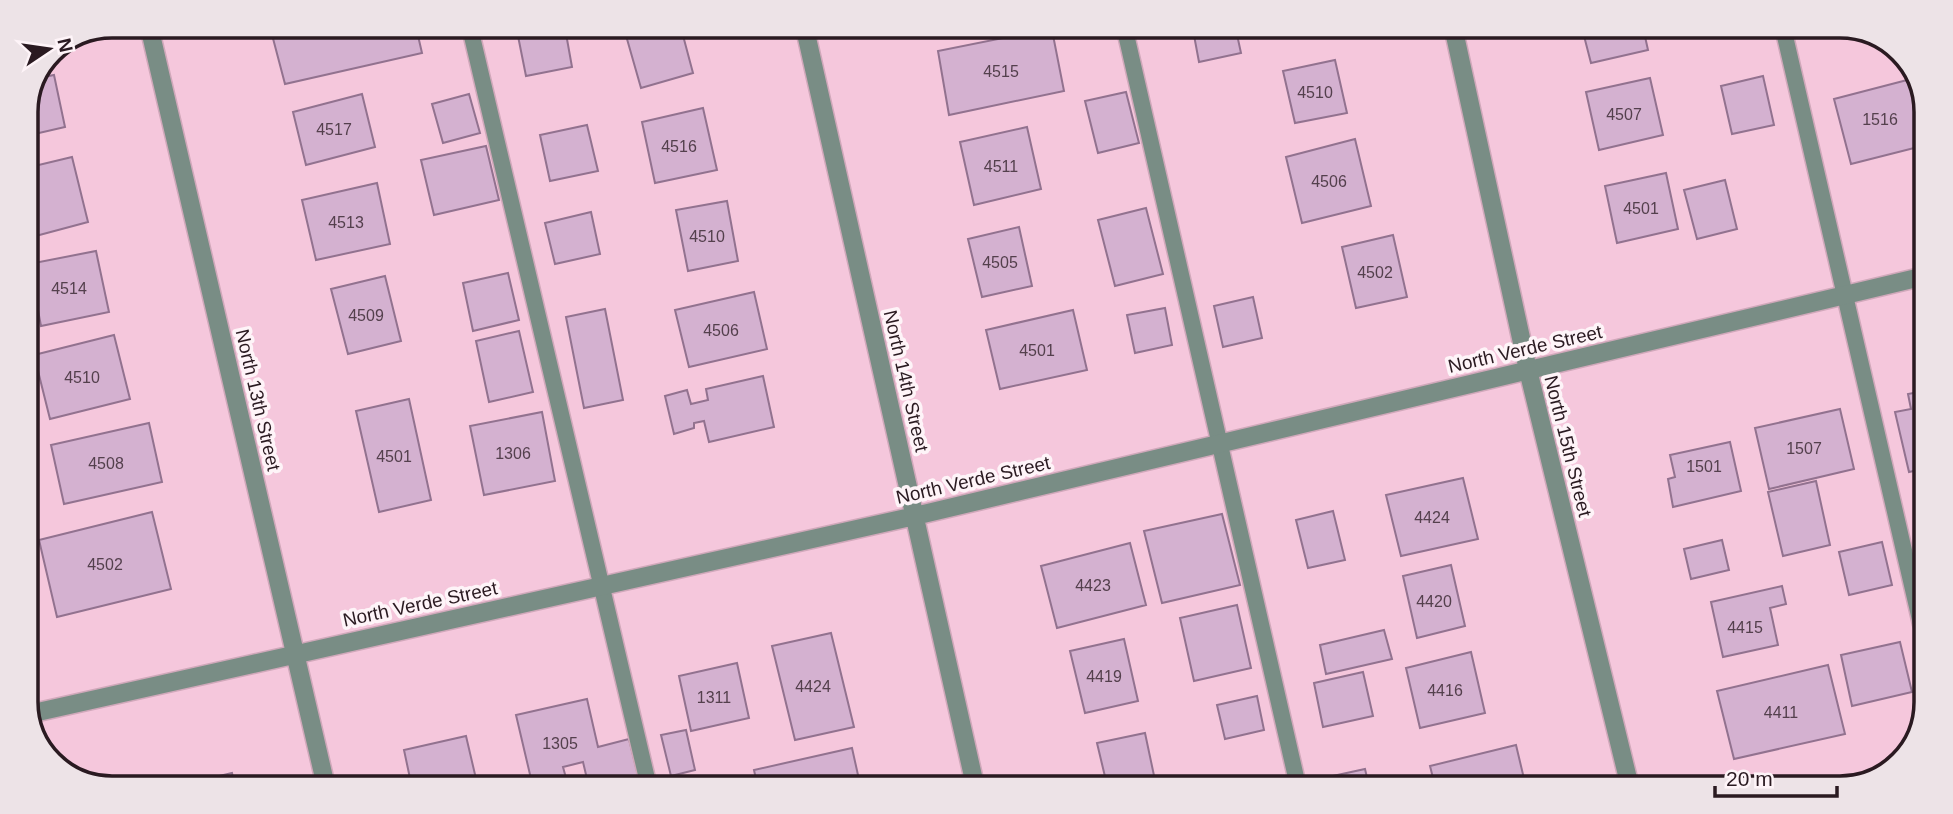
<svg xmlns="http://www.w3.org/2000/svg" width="1953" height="814" viewBox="0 0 1953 814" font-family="Arial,sans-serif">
<rect width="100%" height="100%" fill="#f5c7dc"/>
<!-- building -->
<path fill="#d4b1d0" stroke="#92728f" stroke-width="2" d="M270,27H416L422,53L285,84Z
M565,28L572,67L526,76L518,36Z
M639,28H681L693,73L641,88L625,32Z
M1043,30H1052L1064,91L949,115L938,51Z
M1193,30H1236L1241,53L1199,62Z
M1583,32H1644L1648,50L1591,63Z
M1335,60L1347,113L1295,123L1283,71Z
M54,75L65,127L26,136V107L39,78Z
M1763,76L1774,125L1732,134L1721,86Z
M1650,78L1663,135L1599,150L1586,92Z
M1911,79L1926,145L1851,164L1834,99Z
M1126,92L1139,143L1098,153L1085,101Z
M362,94L375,147L306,165L293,112Z
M469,94L480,133L443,143L432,104Z
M703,108L717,170L655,183L642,122Z
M587,125L598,171L550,181L540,135Z
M1027,127L1041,189L974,205L960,142Z
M1355,139L1371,206L1302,223L1286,157Z
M486,146L499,200L434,215L421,160Z
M72,157L88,222L32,237L26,214V168Z
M1666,173L1678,229L1617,243L1605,186Z
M1725,180L1737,229L1697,239L1684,190Z
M377,183L390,244L316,260L302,200Z
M727,201L738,261L688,271L676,210Z
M1146,208L1163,274L1115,286L1098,220Z
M591,212L600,254L555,264L545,223Z
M1019,227L1032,286L982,297L968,239Z
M1393,235L1407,297L1356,308L1342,247Z
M96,251L109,312L41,326L29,264Z
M508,273L519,320L473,331L463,283Z
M385,276L401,341L348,354L331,289Z
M754,292L767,349L689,367L675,310Z
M1253,297L1262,338L1223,347L1214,306Z
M1165,308L1172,345L1135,353L1127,315Z
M605,309L623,400L584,408L566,317Z
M1073,310L1087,370L1000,389L986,330Z
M519,331L533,392L489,402L476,341Z
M114,335L130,399L50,419L34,355Z
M763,376L774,427L709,442L704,421L694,423V428L674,434L665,396L687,390L691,404L708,400L706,389Z
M1924,391L1923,469L1909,472L1895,412L1911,409L1908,394Z
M409,399L431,500L379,512L356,411Z
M1840,409L1854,469L1769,489L1755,428Z
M542,412L555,481L484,495L470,426Z
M149,423L162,482L64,504L51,445Z
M1730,442L1741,491L1673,507L1668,479L1675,477L1670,455Z
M1463,478L1478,539L1401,556L1386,495Z
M1816,481L1830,545L1783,556L1768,492Z
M1923,488L1922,526L1915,490Z
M1333,511L1345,560L1308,568L1296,520Z
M152,512L171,589L57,617L39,540Z
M1222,514L1240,585L1162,603L1144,531Z
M1722,540L1729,570L1691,579L1684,549Z
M1882,542L1892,585L1849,595L1839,552Z
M1130,543L1146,605L1057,628L1041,566Z
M1451,565L1465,626L1417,638L1403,576Z
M1782,586L1786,604L1770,608L1778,645L1723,657L1711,602Z
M26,588L34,620L26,622Z
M1237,605L1251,668L1194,681L1180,618Z
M1384,630L1392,659L1326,674L1320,645Z
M831,633L854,727L795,740L772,646Z
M1124,639L1138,701L1085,713L1070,651Z
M1900,642L1912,692L1852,706L1841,655Z
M1471,652L1485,713L1420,728L1406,668Z
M737,663L749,718L691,731L679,676Z
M1828,665L1845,734L1734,759L1717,691Z
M1363,672L1373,716L1323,727L1314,683Z
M1257,696L1264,730L1225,739L1217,705Z
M587,699L598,747L629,739L640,783H588L583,762L563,767L566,778L532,783L516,715Z
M686,730L695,770L671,776L661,735Z
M1145,733L1156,785H1107L1097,743Z
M466,736L477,783H411L404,750Z
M1516,745L1526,787L1435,786L1430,766Z
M852,748L860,784H757L754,770Z
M1365,769L1369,786H1330L1328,777Z
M232,773L234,782H194Z"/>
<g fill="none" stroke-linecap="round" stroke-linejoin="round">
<defs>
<path id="service" d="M470,28L648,783
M1125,30L1298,786
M1784,32L1921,624"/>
<path id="minor" d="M149,26L325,782
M805,29L975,785
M1454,31L1528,370L1630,787
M29,714L915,516L1925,276"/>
</defs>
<!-- service casing -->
<use href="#service" stroke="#d0a8ba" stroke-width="19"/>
<!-- minor casing -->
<use href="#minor" stroke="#d0a8ba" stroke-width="21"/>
<!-- service -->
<use href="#service" stroke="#798d85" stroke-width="16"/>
<!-- minor -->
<use href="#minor" stroke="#798d85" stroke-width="18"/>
</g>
<g text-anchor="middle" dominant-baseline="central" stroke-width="7" stroke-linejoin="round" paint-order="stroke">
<!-- number labels -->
<g font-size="16" fill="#54404d">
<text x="1001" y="71">4515</text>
<text x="1315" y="92">4510</text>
<text x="1624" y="114">4507</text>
<text x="1880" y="119">1516</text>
<text x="334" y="129">4517</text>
<text x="679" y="146">4516</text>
<text x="1001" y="166">4511</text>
<text x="1329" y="181">4506</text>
<text x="1641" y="208">4501</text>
<text x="346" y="222">4513</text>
<text x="707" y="236">4510</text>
<text x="1000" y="262">4505</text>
<text x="1375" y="272">4502</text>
<text x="69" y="288">4514</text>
<text x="366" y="315">4509</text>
<text x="721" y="330">4506</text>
<text x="1037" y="350">4501</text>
<text x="82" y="377">4510</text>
<text x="1804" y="448">1507</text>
<text x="513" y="453">1306</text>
<text x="394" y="456">4501</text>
<text x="106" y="463">4508</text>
<text x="1704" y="466">1501</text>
<text x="1432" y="517">4424</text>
<text x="105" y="564">4502</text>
<text x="1093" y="585">4423</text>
<text x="1434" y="601">4420</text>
<text x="1745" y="627">4415</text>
<text x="1104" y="676">4419</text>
<text x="813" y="686">4424</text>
<text x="1445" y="690">4416</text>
<text x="714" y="697">1311</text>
<text x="1781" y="712">4411</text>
<text x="560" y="743">1305</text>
</g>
<!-- street labels -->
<g font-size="19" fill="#2a1a21" stroke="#fef4f8">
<text transform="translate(1525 349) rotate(-13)">North Verde Street</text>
<text transform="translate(906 381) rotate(77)">North 14th Street</text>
<text transform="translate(258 400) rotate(77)">North 13th Street</text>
<text transform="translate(1568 446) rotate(76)">North 15th Street</text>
<text transform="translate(973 480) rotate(-13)">North Verde Street</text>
<text transform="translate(420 604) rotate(-12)">North Verde Street</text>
</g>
</g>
<!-- crop -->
<path d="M0 0H1953V814H0ZM112 38H1840A74 74 0 0 1 1914 112V702A74 74 0 0 1 1840 776H112A74 74 0 0 1 38 702V112A74 74 0 0 1 112 38Z" fill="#ede3e7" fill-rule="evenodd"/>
<path fill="none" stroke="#2a1a21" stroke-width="3.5" d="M112 38H1840A74 74 0 0 1 1914 112V702A74 74 0 0 1 1840 776H112A74 74 0 0 1 38 702V112A74 74 0 0 1 112 38Z"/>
<!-- north arrow -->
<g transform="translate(49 49) rotate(77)" stroke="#fef4f8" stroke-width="5" paint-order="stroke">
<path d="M0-5L12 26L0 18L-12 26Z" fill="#2a1a21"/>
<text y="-10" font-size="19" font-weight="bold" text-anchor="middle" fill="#2a1a21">N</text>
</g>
<!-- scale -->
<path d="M1715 786v10h122v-10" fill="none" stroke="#2a1a21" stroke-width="3.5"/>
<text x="1726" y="786" font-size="21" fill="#2a1a21" stroke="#fef4f8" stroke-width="5" paint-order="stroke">20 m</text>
</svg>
